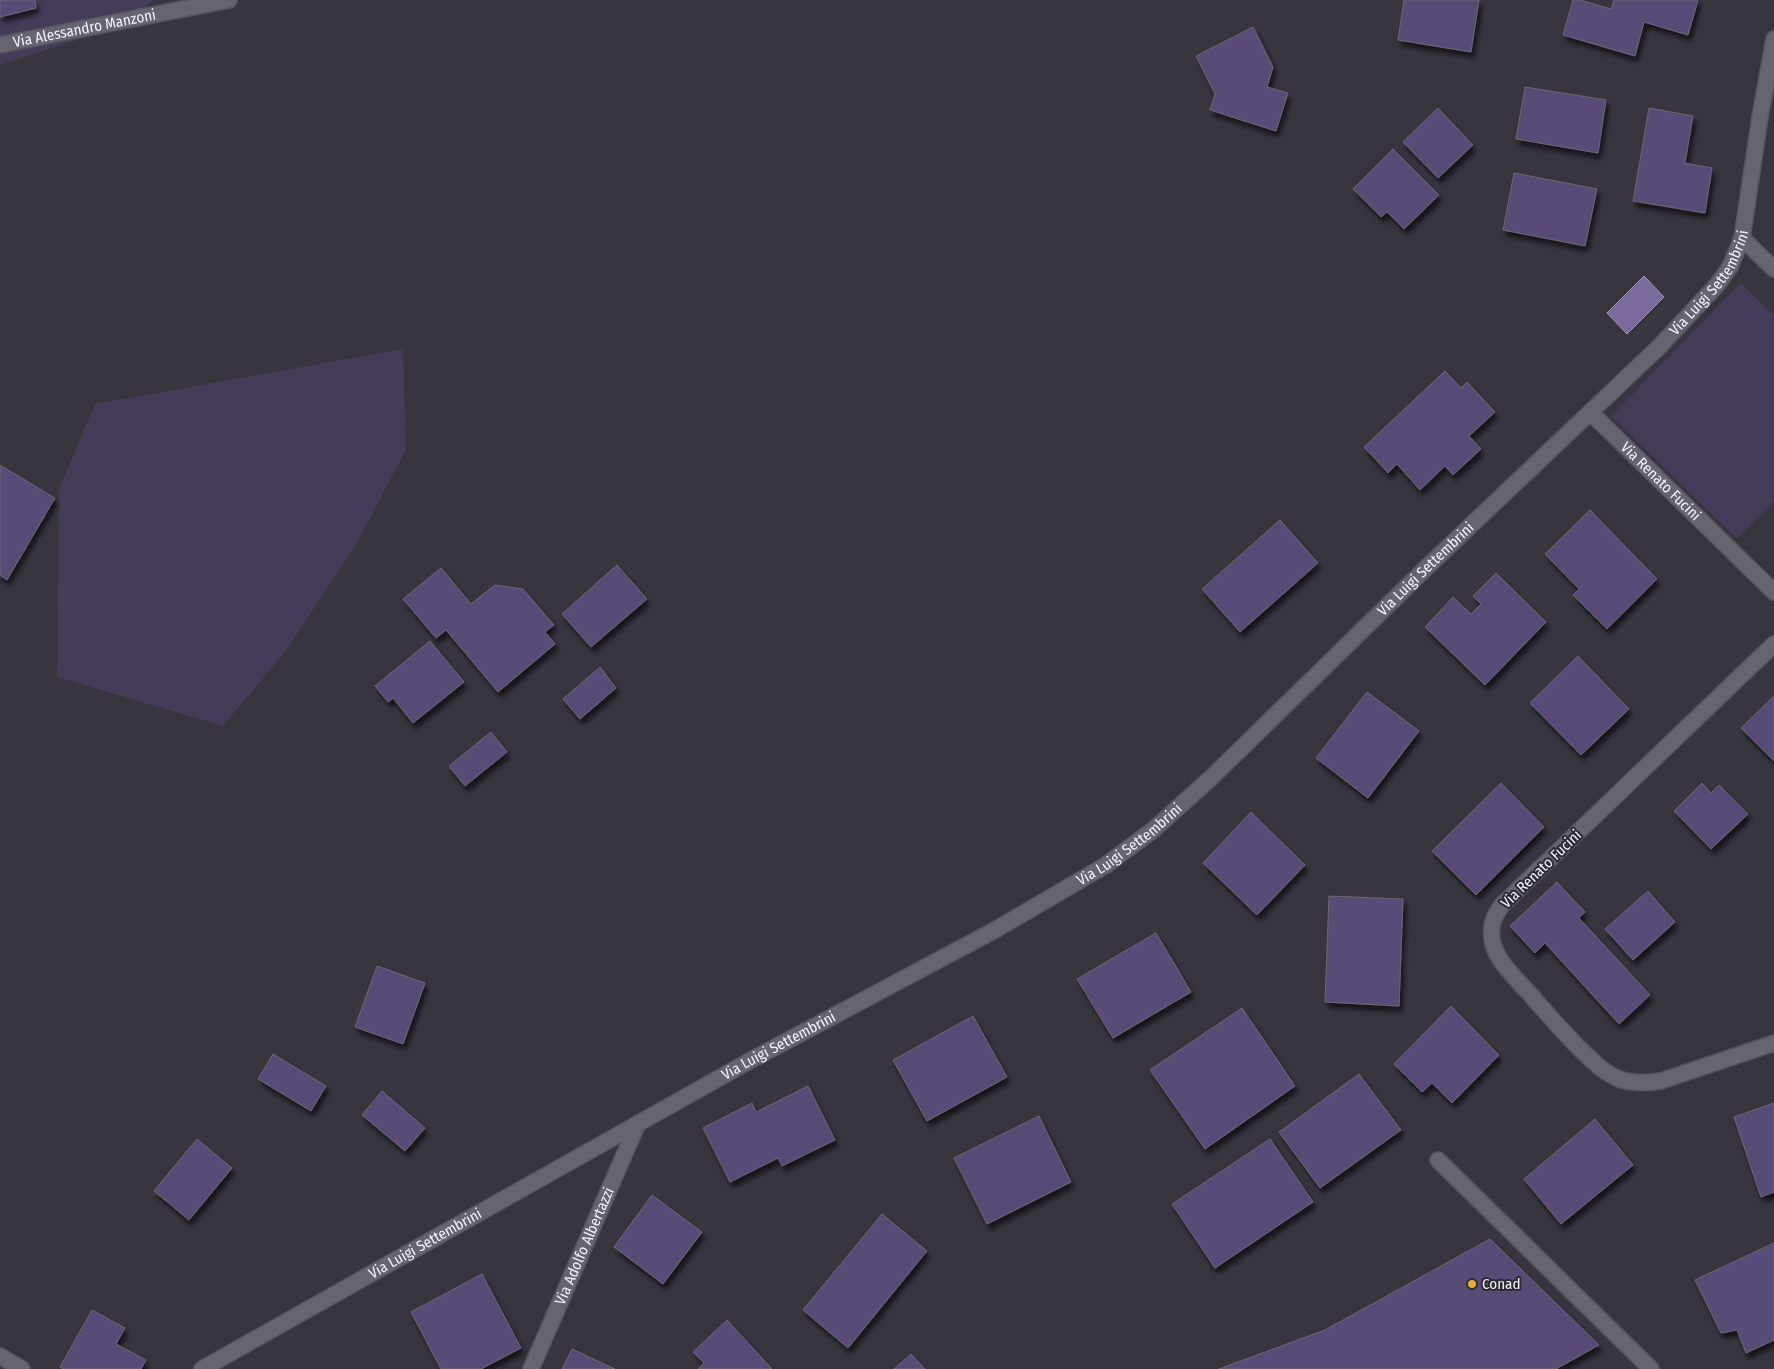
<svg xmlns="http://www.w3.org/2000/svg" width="1774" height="1369" viewBox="0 0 1774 1369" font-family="'Fira Sans Condensed',sans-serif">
<defs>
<filter id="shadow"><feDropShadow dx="3" dy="5.5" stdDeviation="2.5" flood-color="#0009"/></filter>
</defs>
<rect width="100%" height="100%" fill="#38353f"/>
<!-- green -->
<path fill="#443c59" d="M0,0H153L127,24L0,65Z
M1741,283L1774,315V501L1737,539L1611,416Z
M403,349L406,450L355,546L286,651L223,726L57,677L59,489L95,404Z"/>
<!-- water -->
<path fill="#7a6b9c" stroke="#9f94b8" d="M1644,276L1664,297L1627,334L1607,313Z"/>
<!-- building -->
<path fill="#594b78" stroke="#6b6873" filter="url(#shadow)" d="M0,0H35L36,8L0,17Z
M1404,0H1479L1471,52L1398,40Z
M1573,0H1580L1611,9L1614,0H1698L1688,35L1644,22L1635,56L1563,35Z
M1253,27L1273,67L1267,87L1288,93L1276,131L1210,110L1215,94L1196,56Z
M1525,87L1606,100L1598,153L1516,139Z
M1438,108L1473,145L1438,178L1403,142Z
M1649,108L1693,116L1685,163L1712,168L1705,213L1633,201Z
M1393,149L1439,195L1404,229L1387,212L1381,217L1353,189Z
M1514,173L1597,189L1585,246L1503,230Z
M1445,371L1461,388L1467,382L1495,412L1469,436L1481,449L1453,475L1445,466L1420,490L1397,464L1388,473L1364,447Z
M0,465L55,498L7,580L0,575Z
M1590,510L1657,579L1607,629L1573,595L1579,589L1545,554Z
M1280,520L1318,563L1240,632L1202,589Z
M617,565L647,599L591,647L562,614Z
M441,568L471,604L495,585L523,589L554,625L545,632L555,644L498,692L446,630L436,638L403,599Z
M1496,573L1546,622L1485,685L1425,627L1453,597L1471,614L1481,604L1473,596Z
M430,641L464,682L413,723L393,698L388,702L375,686Z
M1578,656L1629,709L1581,755L1530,703Z
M600,667L616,688L580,719L563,699Z
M1367,692L1419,731L1368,798L1316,758Z
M1774,696V761L1741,728Z
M491,732L507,752L465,786L449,766Z
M1501,783L1544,827L1476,895L1432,851Z
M1702,783L1711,793L1719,785L1748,814L1711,849L1674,811Z
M1251,812L1305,865L1257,915L1203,863Z
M1557,882L1585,912L1579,918L1650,995L1619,1024L1545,943L1535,953L1510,926Z
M1648,891L1675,922L1633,960L1605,929Z
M1329,896L1403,899L1399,1006L1325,1002Z
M1156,933L1191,992L1113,1038L1077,979Z
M377,966L425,983L403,1044L355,1027Z
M1451,1006L1499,1055L1452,1103L1432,1083L1422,1092L1394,1064Z
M1242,1008L1295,1086L1205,1149L1150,1070Z
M973,1016L1007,1077L927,1121L893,1060Z
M273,1054L326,1086L311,1111L258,1079Z
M1359,1074L1401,1130L1320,1188L1279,1132Z
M808,1086L835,1140L782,1166L778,1158L730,1182L703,1128L752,1103L756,1112Z
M382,1091L425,1128L405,1151L362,1115Z
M1774,1103V1192L1761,1197L1734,1117Z
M1039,1116L1071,1182L987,1224L954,1158Z
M1595,1119L1633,1165L1561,1224L1524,1179Z
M197,1139L232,1168L189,1220L154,1191Z
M1270,1139L1313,1202L1215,1268L1172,1204Z
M652,1195L702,1232L663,1284L614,1247Z
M882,1214L927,1251L848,1348L803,1310Z
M1490,1239L1599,1345L1556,1369H1219L1325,1330Z
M1774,1243V1340L1746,1353L1737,1330L1721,1333L1695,1280Z
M482,1274L521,1348L481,1369H441L411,1312Z
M92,1310L125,1328L116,1344L146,1360L141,1369H64L60,1367Z
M727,1320L772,1369H698L704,1363L693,1352Z
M572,1349L615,1369H562Z
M911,1354L925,1369H894Z"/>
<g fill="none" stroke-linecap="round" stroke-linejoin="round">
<defs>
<g id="street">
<path id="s1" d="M0,45L229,0"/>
<path d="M1742,238L1774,269"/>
<path id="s2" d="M1590,412L1774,592"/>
<path d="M1774,644L1502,905C1493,917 1489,928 1493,944C1498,964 1523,985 1536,1001C1555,1022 1573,1044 1594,1062C1601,1069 1610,1075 1619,1079C1633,1084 1647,1083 1661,1081L1774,1043"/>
<path d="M1438,1160L1651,1369"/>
<path d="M0,1356L22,1369"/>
<path id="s3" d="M202,1369L751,1060L995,930L1106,865L1153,830L1212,777L1426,568L1660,346L1716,286L1730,267L1742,238L1760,117L1774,39"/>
<path id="s4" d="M531,1369L638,1123"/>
</g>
</defs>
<!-- street casing -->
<use href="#street" stroke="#56545d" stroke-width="18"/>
<!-- street -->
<use href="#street" stroke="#676470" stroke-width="15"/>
</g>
<!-- markers -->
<circle fill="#deb133" stroke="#2d2b35" stroke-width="2" cx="1472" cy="1284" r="5"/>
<g text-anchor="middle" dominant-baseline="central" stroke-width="4" stroke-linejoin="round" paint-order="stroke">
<!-- street labels -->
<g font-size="15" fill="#f4f2f9" stroke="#2d2b35">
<text stroke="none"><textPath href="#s1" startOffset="86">Via Alessandro Manzoni</textPath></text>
<text stroke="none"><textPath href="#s3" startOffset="1876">Via Luigi Settembrini</textPath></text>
<text stroke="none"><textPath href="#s2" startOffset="99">Via Renato Fucini</textPath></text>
<text stroke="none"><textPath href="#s3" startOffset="1471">Via Luigi Settembrini</textPath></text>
<text stroke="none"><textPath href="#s3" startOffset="1066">Via Luigi Settembrini</textPath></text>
<text transform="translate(1541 869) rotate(-44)">Via Renato Fucini</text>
<text stroke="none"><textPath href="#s3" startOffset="661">Via Luigi Settembrini</textPath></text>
<text stroke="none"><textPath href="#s3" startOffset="256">Via Luigi Settembrini</textPath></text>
<text stroke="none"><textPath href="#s4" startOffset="134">Via Adolfo Albertazzi</textPath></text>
</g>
<!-- poi labels -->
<g font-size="15" fill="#f4f2f9" stroke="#2d2b35" text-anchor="start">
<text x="1482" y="1284">Conad</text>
</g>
</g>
</svg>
